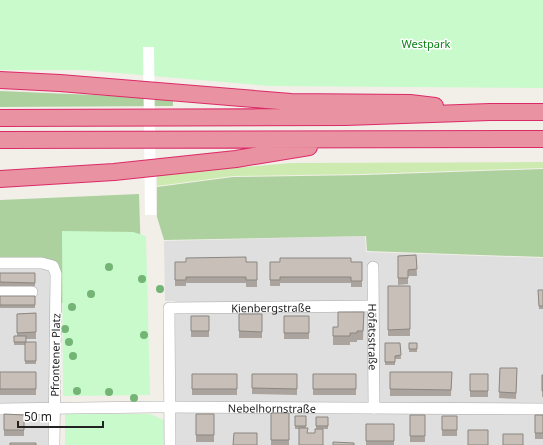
<svg xmlns="http://www.w3.org/2000/svg" width="543" height="445" viewBox="0 0 543 445" font-family="'Noto Sans',sans-serif">
<rect width="100%" height="100%" fill="#f2efe9"/>
<!-- residential -->
<path fill="#e0dfdf" d="M365,236L366,252L543,258V445H176L175,301H165L164,241Z
M0,260H51L48,445H0Z"/>
<!-- grass -->
<path fill="#cdebb0" d="M543,162V168L364,174L233,176L157,186V175L290,163Z"/>
<!-- forest -->
<path fill="#add19e" d="M0,91L141,97L173,100V106L0,107Z
M543,169V257L367,251L366,236L164,240L157,217V187L233,177L365,175Z
M139,194L141,257L72,303H59L58,269L48,259H0V200Z"/>
<!-- park -->
<path fill="#c8facc" d="M0,0H543V88L270,86L82,70H0Z
M62,231L133,232L146,236L150,395L63,396Z
M65,414H150L164,420V445H65Z"/>
<!-- pier -->
<path fill="#fff" d="M143,47H154L156,215H145Z"/>
<g fill="none" stroke-linecap="round" stroke-linejoin="round">
<defs>
<g id="minor">
<path d="M0,263H42L53,266L56,274L54,445"/>
<path id="s1" d="M373,267L374,408"/>
<path d="M0,292H32"/>
<path id="s2" d="M0,409L155,407L543,409"/>
<path id="s3" d="M170,445L169,308L373,306"/>
</g>
<path id="highway" d="M0,80L60,83L291,102L410,103L435,106
M0,118L346,117L490,112H543
M0,140L543,139
M0,179L114,172L236,159L309,147"/>
</defs>
<!-- minor casing -->
<use href="#minor" stroke="#a9a9a9" stroke-width="12"/>
<!-- highway casing -->
<use href="#highway" stroke="#dc2a67" stroke-width="18"/>
<!-- minor -->
<use href="#minor" stroke="#fff" stroke-width="11"/>
<!-- highway -->
<use href="#highway" stroke="#e892a2" stroke-width="16"/>
</g>
<!-- trees -->
<g fill="#74b475">
<circle cx="109" cy="267" r="4"/>
<circle cx="142" cy="279" r="4"/>
<circle cx="160" cy="289" r="4"/>
<circle cx="91" cy="294" r="4"/>
<circle cx="72" cy="307" r="4"/>
<circle cx="65" cy="329" r="4"/>
<circle cx="144" cy="335" r="4"/>
<circle cx="69" cy="342" r="4"/>
<circle cx="73" cy="356" r="4"/>
<circle cx="77" cy="391" r="4"/>
<circle cx="109" cy="392" r="4"/>
<circle cx="134" cy="398" r="4"/>
</g>
<!-- wall -->
<path fill="#aba49e" d="M416,255L417,276H408V284L398,285V256Z
M175,262H257V287H246V283H186V286H175Z
M270,262H362V287H351V283H280V286H270Z
M0,273H35V286H0Z
M388,286H410V336H388Z
M538,290H543V309H539Z
M0,296H35V308H0Z
M364,312L363,340H357V342H350V345H333V327H338Z
M36,313V339H26V342H36V364H25V345H14V336H17V314Z
M239,314H262V338H239Z
M191,316H209V337H191Z
M284,316H309V339H284Z
M385,343H400L401,359H395V365H385Z
M409,343H417V352H409Z
M500,368H517L516,399L499,398Z
M0,372H36V395H0Z
M390,372H452L451,396H390Z
M192,374H237V395H192Z
M252,374H297V395L252,394Z
M313,374H356V395H313Z
M470,374H488V397H470Z
M542,375H543V397H542Z
M271,413H289V445H271Z
M4,414L24,415V436H4Z
M196,414H214V442H196Z
M410,415H425V442H410Z
M535,415H543V439H535Z
M295,416H306V428L307,433H315L316,429V417H328V429H323V445L299,429H295Z
M442,416H457V436H442Z
M366,424H394V445H366Z"/>
<!-- building -->
<path fill="#c7bfb8" stroke="#8b8681" d="M416,255L417,269L408,270V278H398V256Z
M246,257V262H257V280H246V277H186V280H175V262H186V258Z
M280,258H351V262H362V281H351V277H280V280H270V262H280Z
M0,273H35V283L0,282Z
M388,286H410V329L388,330Z
M538,290H543V306H539Z
M0,296H35V305H0Z
M338,312H364L363,331H357V333H350V336H333V327H338Z
M36,313V332L17,333V314Z
M239,314H262V332L239,331Z
M191,316H209V331H191Z
M284,316H309V333H284Z
M14,336H26V342H14Z
M25,342H36V361H25Z
M385,343H400L401,355L395,356V362H385Z
M409,343H417V349H409Z
M500,368H517L516,393L499,392Z
M0,372H36V389H0Z
M390,372H452L451,390L390,389Z
M192,374H237V389H192Z
M252,374H297V389L252,388Z
M313,374H356V389H313Z
M470,374H488V391H470Z
M542,375H543V391H542Z
M271,413H289V440H271Z
M4,414L24,415V430H4Z
M196,414H214V435H196Z
M410,415H425V436H410Z
M535,415H543V433H535Z
M295,416H306V426H295Z
M442,416H457V430H442Z
M316,417H328V426H316Z
M366,424H394V441H366Z
M299,428H308L307,433H315V429H323V445H299Z
M468,430H488V445H468Z
M234,433H257V445H233Z
M503,434H523V445H503Z
M333,442L354,443V445H333Z
M10,443H36V445H10Z"/>
<g text-anchor="middle" dominant-baseline="central" stroke-width="3" stroke-linejoin="round" paint-order="stroke">
<!-- park labels -->
<g font-size="11" fill="#0c8416" stroke="#fff">
<text x="426" y="43">Westpark</text>
</g>
<!-- street labels -->
<g font-size="11" fill="#222" stroke="#fff">
<text stroke="none"><textPath href="#s3" startOffset="239">Kienbergstraße</textPath></text>
<text stroke="none"><textPath href="#s1" startOffset="70">Höfatsstraße</textPath></text>
<text transform="translate(55 355) rotate(-89)">Pfrontener Platz</text>
<text stroke="none"><textPath href="#s2" startOffset="272">Nebelhornstraße</textPath></text>
</g>
</g>
<!-- scale -->
<path d="M18 421v6h85v-6" fill="none" stroke="#222222" stroke-width="2"/>
<text x="24" y="421" font-size="12" fill="#222222" stroke="#ffffff" stroke-width="3" paint-order="stroke">50 m</text>
</svg>
